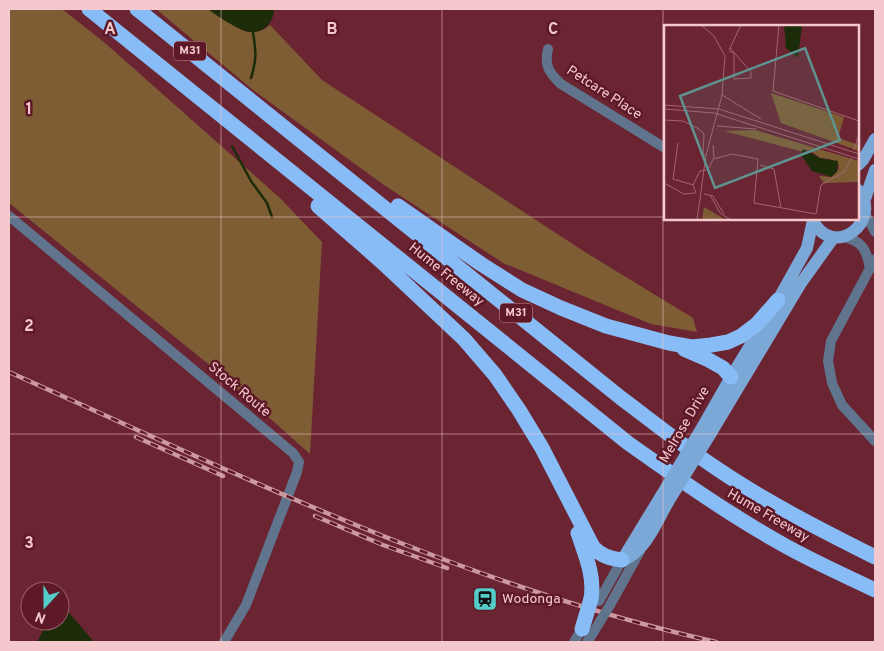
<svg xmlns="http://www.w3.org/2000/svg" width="884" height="651" viewBox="0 0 884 651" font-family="Overpass,sans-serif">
<rect width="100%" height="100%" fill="#6a2432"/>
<!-- green -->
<path fill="#7e5d34" d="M9,9H62L105,43L280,198L322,242L310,454L212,367L9,203Z
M156,9H208L238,28L247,32H256L265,29L270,25L322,80L585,252L693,318L697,332L651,324L503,263L384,185L253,90Z"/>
<!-- water -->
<path fill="#1c2c09" d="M208,9H274C274,24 261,36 245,31C236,28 215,15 208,9Z
M64,607L94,642H37L48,621H60V610Z"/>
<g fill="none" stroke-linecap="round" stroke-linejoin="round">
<!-- stream -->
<path stroke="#1c2c09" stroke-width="2.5" d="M251,78C257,59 256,52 253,32
M232,146L251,181L267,203L272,217"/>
<!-- minor -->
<path stroke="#60758d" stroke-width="10" d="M548,49C544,65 549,73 561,84L665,148
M866,215L875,232
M9,216L293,453L299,462L297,472L246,605L224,642
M844,237C863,241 867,251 870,269
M875,259L831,341L828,361L832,383L842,405L875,441
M599,601L622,560
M610,605L640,551
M574,642L582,629
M587,642L593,633"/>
<!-- major -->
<path stroke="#7ca8d8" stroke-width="12" d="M858,165L863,160L875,139
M865,199L875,170
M812,219C833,262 884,220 858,190
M703,426L731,377L778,300L807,248L813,220
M711,433L801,283L834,237
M622,560C643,556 658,520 668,502
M622,560L661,496"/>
<!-- highway -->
<path stroke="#87bcf6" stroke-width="15" d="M89,9L628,443C676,477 724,511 775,540C807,559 842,574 875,590
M137,9L621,398C653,422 683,446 716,468C766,502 821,530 875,557
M318,206L382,262L464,339L495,375L519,410L542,448L593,547C601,556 610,559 622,560
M398,206L481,264L522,290L561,308L606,326L669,343L692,347L711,345L728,342L741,336L757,324L778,300
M684,349L707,359L723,368L731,377
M578,533C585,554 595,576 591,599"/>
<defs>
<path id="rail" d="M9,372C239,475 468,587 716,642
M136,437L223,476
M315,516L383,545L447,568"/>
</defs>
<!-- rail casing -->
<use href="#rail" stroke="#cc99a0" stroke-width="4.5"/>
<!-- rail -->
<use href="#rail" stroke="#5e1928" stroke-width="2.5" stroke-dasharray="8" stroke-linecap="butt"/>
<!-- minor-bridge -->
<path stroke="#60758d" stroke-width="10" d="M593,633L610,605"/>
<!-- major-bridge -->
<path stroke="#7ca8d8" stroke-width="12" d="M661,496L703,426
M668,502L711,433"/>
<!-- highway-bridge -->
<path stroke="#87bcf6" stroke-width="15" d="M582,629L591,599"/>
</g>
<!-- grid -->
<path fill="none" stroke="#f4c8cd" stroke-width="1" stroke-opacity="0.55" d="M221,9V642M442,9V642M663,9V642M9,217H665M858,217H875M9,434H875"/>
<!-- icons -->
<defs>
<symbol id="station-square" viewBox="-11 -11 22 22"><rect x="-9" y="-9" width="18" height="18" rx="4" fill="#54cdc8" stroke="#5e1928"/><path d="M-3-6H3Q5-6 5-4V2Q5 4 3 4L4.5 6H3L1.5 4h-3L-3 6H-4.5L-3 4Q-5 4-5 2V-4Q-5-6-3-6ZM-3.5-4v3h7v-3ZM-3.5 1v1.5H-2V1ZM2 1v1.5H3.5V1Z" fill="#111"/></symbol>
</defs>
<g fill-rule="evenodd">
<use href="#station-square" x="471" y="585" width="28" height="28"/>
</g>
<g text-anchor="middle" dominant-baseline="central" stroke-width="5" stroke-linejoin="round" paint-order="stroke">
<!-- shield labels -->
<g fill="#5e1928" stroke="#c7949c" stroke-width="1">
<rect x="174" y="41.5" width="32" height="19" rx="4"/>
<rect x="500" y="303.5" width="32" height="19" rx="4"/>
</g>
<g font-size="12" font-weight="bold" fill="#f4c8cd">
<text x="190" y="51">M31</text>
<text x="516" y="313">M31</text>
</g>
<!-- street labels -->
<g font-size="14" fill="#f4c8cd" stroke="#5e1928">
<text transform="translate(604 93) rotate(33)">Petcare Place</text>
<text transform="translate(446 275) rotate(39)">Hume Freeway</text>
<text transform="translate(239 390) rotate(40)">Stock Route</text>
<text transform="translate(685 425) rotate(-60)">Melrose Drive</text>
<text transform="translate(768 516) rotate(30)">Hume Freeway</text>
</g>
<!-- poi labels -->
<g font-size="14" fill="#f4c8cd" stroke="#5e1928" text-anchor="start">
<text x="502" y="599">Wodonga</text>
</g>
</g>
<!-- overview -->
<g transform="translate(664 25)">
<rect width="195" height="195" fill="#6a2432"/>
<path d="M107,68L180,92L174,113L195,120V126L117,98ZM91,105L195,136V157L160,158L155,151L167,152L175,144V140L166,134L156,133L146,125L136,126L60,106ZM40,182L62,195H38Z" fill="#7e5d34"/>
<path d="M120,0H138L134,33L122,23ZM139,124L156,133L174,136L173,147L167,152L148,146L137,130Z" fill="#1c2c09"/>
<path fill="none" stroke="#a16670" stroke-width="1" d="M37,0L50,11L61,31L58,70M115,0L109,66L195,96M65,25L77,0M65,26L70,28V54L87,53V47L66,23M58,70L97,94M0,80L55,84L195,129M0,84L50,88L195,134M0,95L19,96L35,104L40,109L39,128L42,131M53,101L92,104M14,118L9,154L29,160L32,168M190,125L195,109M50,134L68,129L94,134L90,178L152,189M96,140L110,144L117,183M45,143L50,132L49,120M0,158L20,169L31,168M29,160L36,146L42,145M40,169L49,171L60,189M46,170L56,188L67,195M152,189L157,160L180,147L188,133M33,195L42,130L58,70"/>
<path fill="#5f938f" fill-opacity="0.15" stroke="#5f938f" stroke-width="2.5" d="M141,23L176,115L51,163L16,71Z"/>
<rect width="195" height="195" fill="none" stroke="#f4c8cd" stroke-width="2.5"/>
</g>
<g font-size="16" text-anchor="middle" font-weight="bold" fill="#f4c8cd" stroke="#5e1928" stroke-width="5" stroke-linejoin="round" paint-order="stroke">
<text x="110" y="34">A</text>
<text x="332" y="34">B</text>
<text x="553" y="34">C</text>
<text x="29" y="114">1</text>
<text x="29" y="331">2</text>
<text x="29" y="548">3</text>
</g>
<!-- border -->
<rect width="884" height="651" fill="none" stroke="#f4c8cd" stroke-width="20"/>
<!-- north arrow -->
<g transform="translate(45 606) rotate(201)"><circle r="24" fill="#5e1928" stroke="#9a5f6a"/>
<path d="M0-4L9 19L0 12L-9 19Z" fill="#54cdc8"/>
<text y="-8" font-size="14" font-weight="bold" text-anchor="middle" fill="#f4c8cd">N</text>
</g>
</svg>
